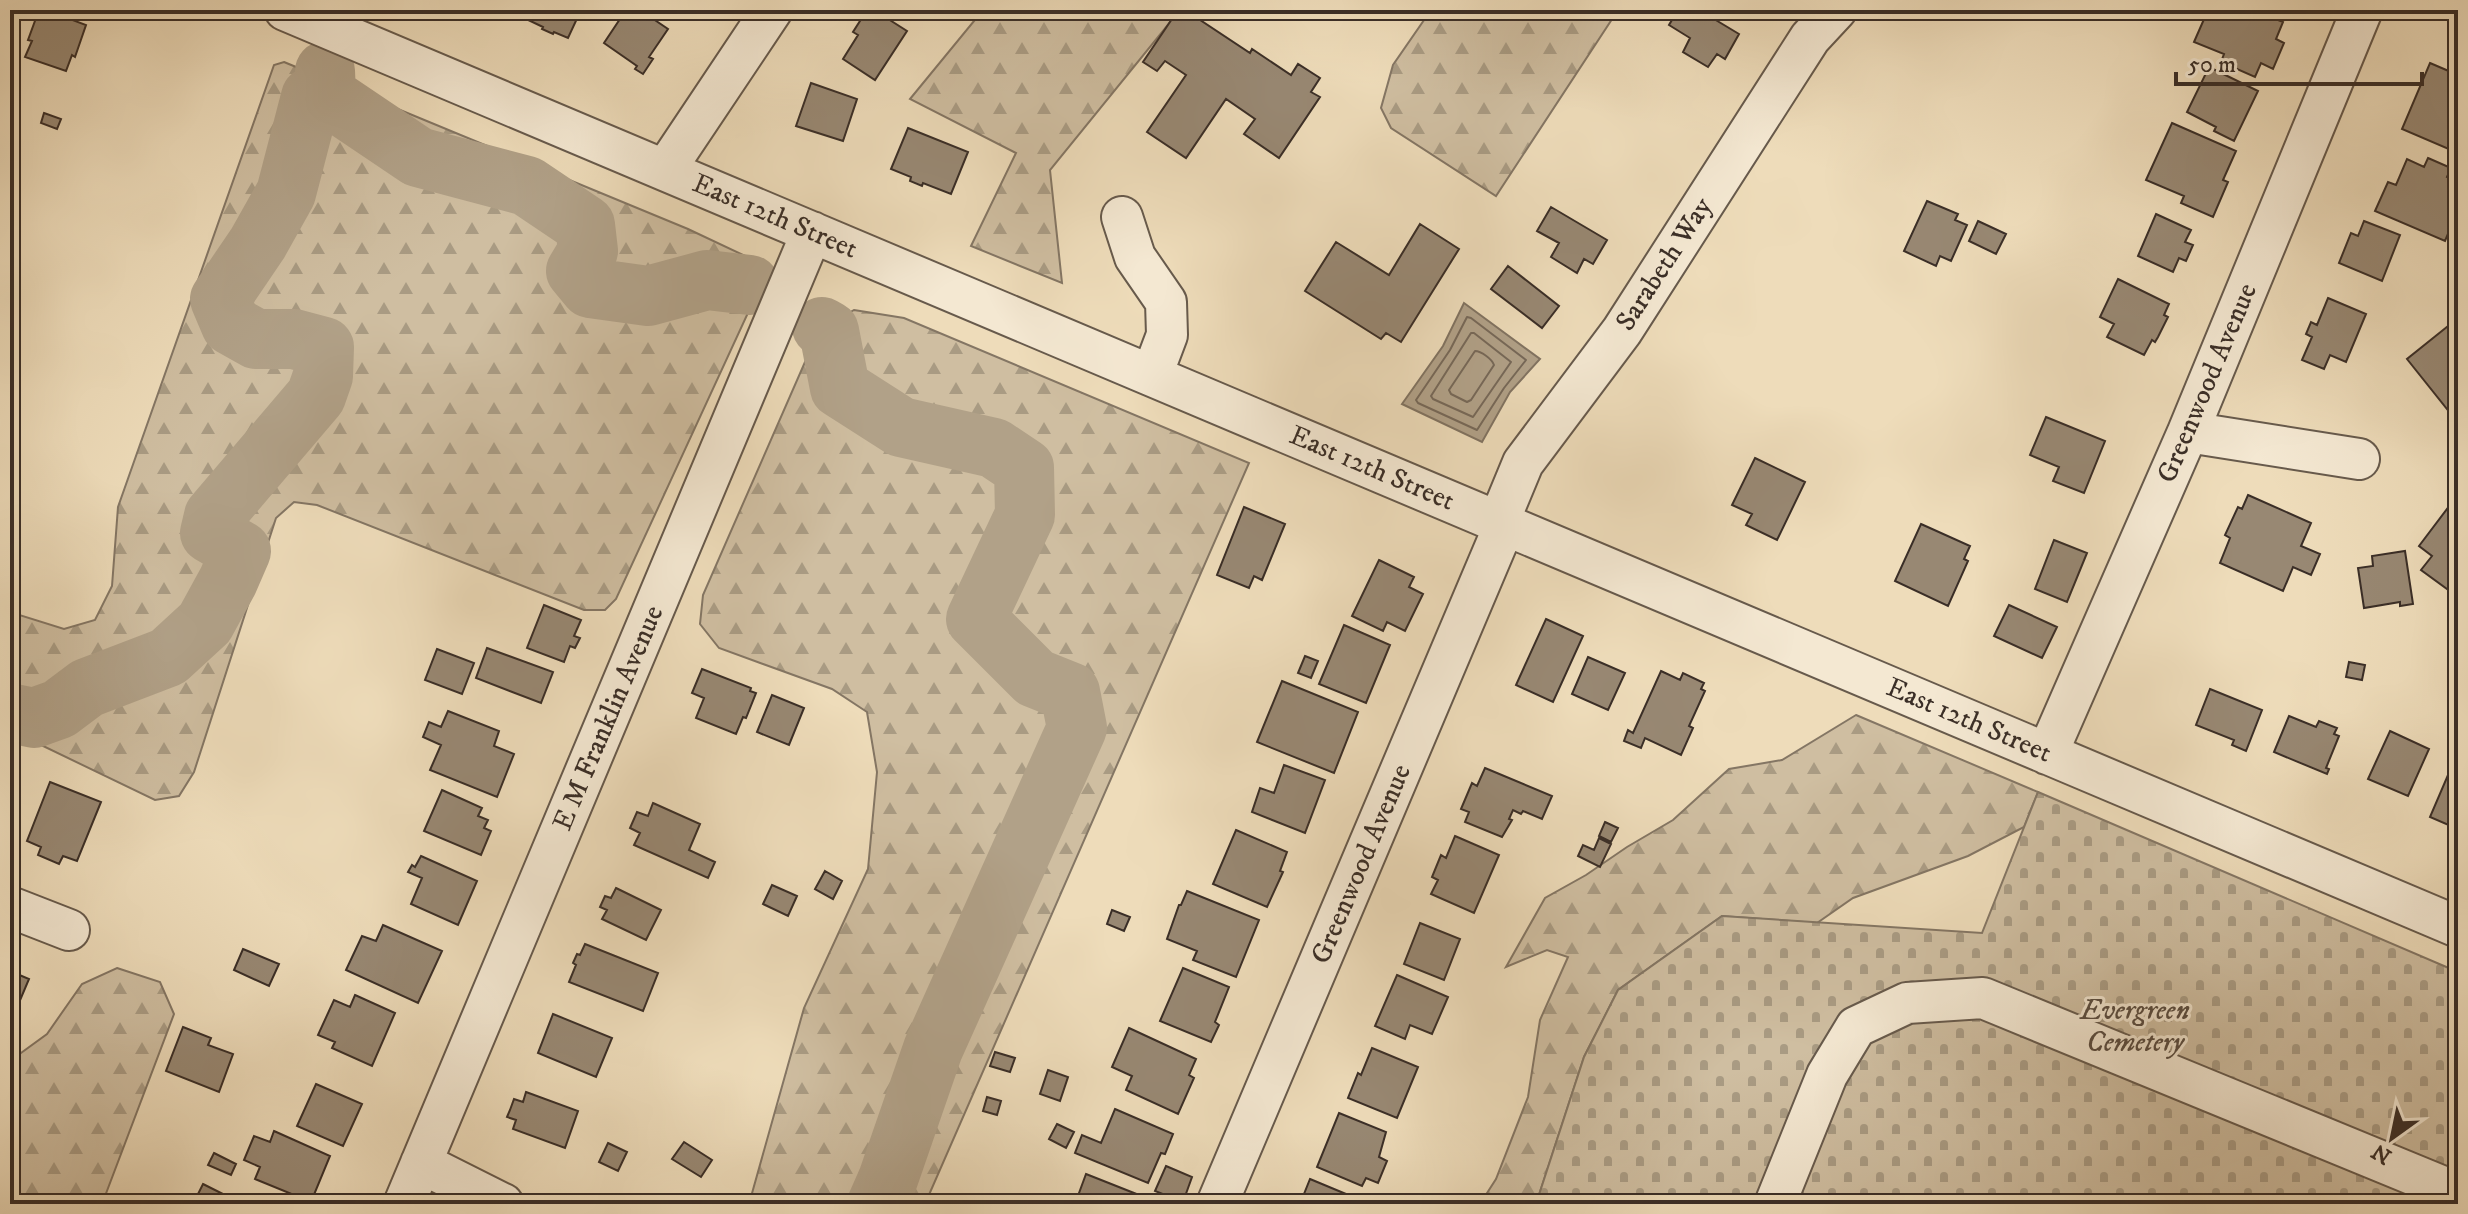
<svg xmlns="http://www.w3.org/2000/svg" width="2468" height="1214" viewBox="0 0 2468 1214" font-family="'IM FELL DW Pica',serif">
<defs>
<pattern id="forest-firs" width="22" height="20" patternUnits="userSpaceOnUse" patternTransform="scale(2)"><rect width="22" height="20" fill="#cfbea1"/><path d="M5 1l3.5 6h-7zM16 11l3.5 6h-7z" fill="#a99b83"/></pattern>
<pattern id="cemetery-stones" width="16" height="16" patternUnits="userSpaceOnUse" patternTransform="scale(2)"><rect width="16" height="16" fill="#cfbea1"/><path d="M2 7V4a2 2 0 0 1 4 0v3zM10 15v-3a2 2 0 0 1 4 0v3z" fill="#a99b83"/></pattern>
</defs>
<rect width="100%" height="100%" fill="#eedcba"/>
<filter id="stains"><feTurbulence type="fractalNoise" baseFrequency=".0025" numOctaves="4"/><feColorMatrix values="0 0 0 0 .2 0 0 0 0 .09 0 0 0 0 .02 0 0 0 .5 -.17"/></filter>
<radialGradient id="worn" r=".72"><stop offset=".6" stop-color="#630" stop-opacity="0"/><stop offset="1" stop-color="#630" stop-opacity=".3"/></radialGradient>
<!-- forest -->
<path fill="url(#forest-firs)" stroke="#847664" stroke-width="2" d="M983,10H1180L1050,170L1062,283L971,246L1016,153L910,99Z
M1431,10H1618L1496,196L1391,128L1381,108L1393,65Z
M284,62L688,229L758,262L761,272L759,289L616,599L605,610H584L317,505L294,502L276,518L194,772L179,796L155,800L10,730V612L64,629L95,620L112,586L118,507L274,65Z
M854,310L904,318L1249,463L925,1204H749L804,1008L868,869L877,772L867,712L832,689L719,648L700,624L703,595L819,330Z
M1856,715L2038,792L2024,827L1968,856L1853,898L1817,923L1722,916L1618,990L1584,1057L1536,1204H1480L1496,1179L1528,1097L1540,1020L1568,957L1547,950L1506,967L1545,898L1586,875L1627,847L1673,820L1729,769L1782,760Z
M117,968L160,982L174,1014L102,1204H10V1061L47,1034L82,984Z"/>
<!-- cemetery -->
<path fill="url(#cemetery-stones)" stroke="#847664" stroke-width="2" d="M2038,792L2458,972V1204H1536L1584,1057L1618,990L1722,916L1982,933Z"/>
<!-- water -->
<path fill="#b1a188" stroke="#817361" stroke-width="2" d="M1464,303L1540,359L1510,392L1482,442L1402,404L1443,346Z"/>
<g fill="none" stroke-linecap="round" stroke-linejoin="round">
<!-- shore -->
<path stroke="#766858" stroke-width="2" d="M1467,317L1471,318L1526,360L1504,388L1477,430L1418,403L1416,400L1450,350Z
M1471,333H1474L1511,362L1473,417L1433,399L1431,396Z
M1475,351C1481,351 1492,359 1494,365L1471,400L1467,402L1451,394L1449,390Z"/>
<!-- river -->
<path stroke="#b1a188" stroke-width="60" d="M325,71L326,95L418,157L527,186L585,225L588,251L576,271L590,288L648,296L707,280L750,285
M822,327L829,331L840,388L901,427L994,448L1024,468L1025,515L976,619L1035,678L1070,692L1077,728L933,1049L888,1179L877,1204
M10,713L34,718L59,709L87,688L168,657L205,623L228,581L241,551L210,533L214,516L316,396L323,376L324,347L294,339H256L231,325L220,299L258,243L286,193L311,97L326,95"/>
</g>
<!-- building -->
<path fill="#988873" stroke="#3a2e27" stroke-width="2" d="M39,10L55,14L57,10H63L69,12L67,18L86,25L75,57L72,55L66,71L25,57L32,41L28,40Z
M528,10H581L568,38L554,32L553,34L542,29L543,27L524,18Z
M626,10H640L668,29L649,57L653,59L643,74L635,69L637,66L604,43Z
M867,10H874L907,31L875,80L843,59L858,35L853,32Z
M1178,10H1185L1250,53L1252,49L1291,75L1298,64L1320,78L1311,92L1320,97L1279,158L1244,134L1255,119L1226,99L1186,158L1147,132L1186,75L1165,61L1157,71L1143,62Z
M1678,10H1699L1739,34L1725,59L1717,54L1708,67L1683,52L1690,38L1669,25Z
M2208,10H2254L2283,22L2276,39L2284,43L2273,69L2261,63L2255,77L2221,62L2224,54L2194,42Z
M2430,63L2458,75V153L2402,129Z
M2209,67L2258,91L2234,141L2214,131L2216,127L2187,112Z
M811,83L857,99L843,141L796,126Z
M44,113L61,119L57,129L41,123Z
M2172,123L2236,151L2223,180L2228,182L2213,217L2181,203L2184,196L2146,180Z
M908,128L968,152L951,194L923,183L922,186L910,181L911,177L891,169Z
M2428,158L2451,168L2447,177L2458,181V210L2445,241L2375,211L2388,182L2396,185L2407,159L2424,167Z
M1927,201L1958,214L1955,220L1967,225L1951,261L1940,256L1936,266L1904,251Z
M1551,207L1607,240L1593,264L1584,259L1577,273L1551,257L1559,243L1537,231Z
M2156,214L2191,230L2185,242L2193,245L2186,261L2179,258L2173,272L2138,256Z
M1978,221L2006,234L1996,254L1969,241Z
M2364,221L2400,235L2382,281L2339,263L2351,233L2358,236Z
M1420,224L1459,249L1401,342L1386,333L1381,339L1305,291L1336,242L1389,275Z
M1508,266L1559,306L1542,328L1491,289Z
M2118,279L2169,304L2164,315L2168,317L2158,337L2155,342L2152,340L2144,355L2107,337L2114,324L2100,317Z
M2328,298L2366,314L2346,362L2330,355L2324,369L2302,360L2312,337L2306,334L2311,322L2317,325Z
M2458,318V408L2451,414L2407,359Z
M2046,417L2105,441L2084,493L2053,481L2059,467L2030,455Z
M1755,458L1805,482L1777,540L1746,525L1752,514L1732,505Z
M2248,495L2311,523L2301,546L2320,554L2311,575L2293,567L2283,591L2220,563L2230,538L2225,535L2238,507L2242,509Z
M2450,505L2458,511V597L2421,570L2432,556L2419,546Z
M1244,507L1285,524L1262,580L1254,576L1249,588L1217,575Z
M1921,524L1970,546L1964,559L1968,561L1948,606L1895,581Z
M2054,540L2087,553L2067,602L2035,589Z
M2405,551L2413,604L2400,606V602L2364,608L2358,568L2373,566L2372,556Z
M1379,560L1414,577L1409,587L1423,594L1405,631L1387,622L1383,631L1352,616Z
M544,605L581,620L574,636L580,638L575,648L570,646L564,662L527,648Z
M2009,605L2057,627L2042,658L1994,636Z
M1546,619L1583,636L1553,702L1516,685Z
M1344,625L1390,645L1366,703L1319,684Z
M487,648L553,672L541,703L476,678Z
M437,649L474,663L462,694L425,680Z
M1305,656L1318,661L1311,678L1298,673Z
M1588,657L1625,673L1608,710L1572,694Z
M2349,662L2365,665L2362,680L2346,677Z
M702,669L751,688L750,691L756,693L746,718L743,717L736,734L696,718L704,698L692,693Z
M1661,671L1680,680L1683,673L1704,683L1701,689L1705,691L1689,726L1693,728L1681,755L1645,738L1641,748L1624,741L1628,730L1633,733Z
M1282,681L1358,712L1334,773L1257,742Z
M2210,689L2262,710L2246,751L2232,745L2234,740L2196,725Z
M772,695L804,708L789,745L757,732Z
M448,711L499,731L494,746L514,754L497,797L430,770L441,745L423,737L429,722L441,727Z
M2289,716L2316,727L2319,721L2337,728L2334,734L2339,736L2326,768L2329,769L2327,774L2274,752Z
M2390,731L2429,749L2408,796L2368,779Z
M2454,761L2458,763V842L2453,840L2458,829L2430,817Z
M1284,765L1325,780L1305,833L1252,812L1260,788L1274,793Z
M1485,768L1552,796L1542,819L1523,811L1521,814L1513,810L1509,819L1512,820L1502,837L1465,822L1469,812L1461,809L1472,783L1477,786Z
M50,782L101,802L77,861L63,856L59,864L38,855L41,847L27,841Z
M442,790L482,808L478,816L488,820L484,828L491,831L481,855L424,831Z
M653,803L700,824L689,850L715,862L708,878L634,845L640,833L630,828L637,812L648,816Z
M1605,822L1618,828L1611,842L1599,836Z
M1236,830L1287,852L1280,871L1283,872L1267,907L1213,884Z
M1455,836L1499,855L1474,913L1431,894L1438,880L1432,877L1441,855L1446,858Z
M1599,838L1611,844L1600,867L1578,856L1583,845L1594,850Z
M421,856L477,881L458,925L411,904L422,878L408,872L412,865L415,867Z
M825,871L842,881L833,899L815,889Z
M772,885L797,896L788,916L763,904Z
M616,888L661,910L646,940L602,919L607,910L600,907L605,896L611,898Z
M1187,891L1259,920L1236,977L1193,960L1197,951L1167,939L1179,905H1181Z
M1112,910L1130,917L1124,931L1107,924Z
M1420,923L1460,939L1444,980L1404,964Z
M383,925L442,951L418,1003L346,970L362,936L376,941Z
M585,944L658,973L643,1011L569,982L576,965L573,963L577,954L580,955Z
M243,949L279,964L269,986L234,970Z
M1183,968L1229,987L1215,1022L1219,1025L1211,1042L1160,1021Z
M10,971L29,979L10,1024Z
M1397,975L1448,997L1432,1034L1410,1025L1405,1039L1375,1026Z
M355,995L395,1013L372,1066L332,1048L335,1042L318,1035L334,1000L350,1007Z
M553,1014L612,1038L596,1077L538,1053Z
M183,1027L211,1038L208,1045L233,1054L219,1092L166,1071Z
M1129,1028L1196,1059L1189,1075L1194,1078L1178,1114L1126,1090L1132,1076L1112,1067Z
M1372,1048L1418,1067L1397,1118L1348,1098L1358,1073L1361,1075Z
M995,1052L1015,1058L1010,1072L990,1066Z
M1048,1070L1068,1077L1060,1101L1040,1094Z
M316,1084L362,1104L343,1146L297,1126Z
M526,1092L578,1111L565,1148L513,1129L516,1120L507,1117L510,1110L514,1099L523,1102Z
M987,1097L1001,1101L997,1115L983,1111Z
M1115,1109L1173,1134L1165,1154L1161,1153L1148,1183L1075,1153L1082,1135L1101,1143Z
M1339,1113L1386,1132L1379,1157L1387,1161L1378,1183L1366,1178L1362,1186L1317,1167Z
M1057,1124L1074,1132L1066,1148L1049,1139Z
M274,1131L330,1156L311,1202L255,1179L260,1167L244,1160L254,1136L270,1142Z
M684,1142L712,1160L701,1177L672,1159Z
M608,1143L627,1152L618,1171L599,1162Z
M214,1153L236,1164L231,1175L208,1165Z
M1166,1166L1192,1177L1183,1202L1155,1191Z
M1086,1174L1139,1195L1144,1198L1142,1204H1075Z
M1310,1179L1370,1204H1300Z
M203,1184L239,1202L237,1204H193Z"/>
<g fill="none" stroke-linecap="round" stroke-linejoin="round">
<defs>
<path id="minor" d="M285,10L2458,927
M665,170L772,10
M1122,217L1135,257L1166,302L1167,335L1152,375
M2188,432L2359,459
M1499,521L1523,463L1622,331L1810,38L1836,10
M2047,754L2188,432L2362,10
M10,907L69,930
M421,1163L503,1204
M404,1204L812,232
M1217,1204L1505,524
M1775,1204L1827,1075L1856,1027L1907,1003L1983,998L2458,1193"/>
</defs>
<!-- minor casing -->
<use href="#minor" stroke="#675a4c" stroke-width="44"/>
<!-- minor -->
<use href="#minor" stroke="#f4e8d2" stroke-width="40"/>
</g>
<g text-anchor="middle" dominant-baseline="central" stroke-width="6" stroke-linejoin="round" paint-order="stroke">
<!-- street labels -->
<g font-size="28" fill="#3a2e27" stroke="#f4e8d2">
<text transform="translate(775 216) rotate(23)">East 12th Street</text>
<text transform="translate(1664 264) rotate(-57)">Sarabeth Way</text>
<text transform="translate(2207 383) rotate(-67)">Greenwood Avenue</text>
<text transform="translate(1372 468) rotate(23)">East 12th Street</text>
<text transform="translate(608 718) rotate(-67)">E M Franklin Avenue</text>
<text transform="translate(1969 720) rotate(23)">East 12th Street</text>
<text transform="translate(1361 864) rotate(-67)">Greenwood Avenue</text>
</g>
<!-- park labels -->
<g font-size="28" font-style="italic" fill="#584b3f" stroke="#f4e8d2">
<text x="2135" y="1010">Evergreen<tspan x="2135" dy="32">Cemetery</tspan></text>
</g>
</g>
<!-- margin -->
<rect width="2468" height="1214" fill="none" stroke="#eedcba" stroke-width="40"/>
<rect x="12" y="12" width="2444" height="1190" fill="none" stroke="#3a2e27" stroke-width="4"/>
<rect x="20" y="20" width="2428" height="1174" fill="none" stroke="#3a2e27" stroke-width="2"/>
<!-- north arrow -->
<g transform="translate(2392 1138) rotate(213)" stroke="#f4e8d2" stroke-width="6" paint-order="stroke">
<path d="M0-6L14 30L0 20L-14 30Z" fill="#3a2e27"/>
<text y="-12" font-size="22" font-weight="bold" text-anchor="middle" fill="#3a2e27">N</text>
</g>
<!-- scale -->
<path d="M2176 72v12h246v-12" fill="none" stroke="#3a2e27" stroke-width="4"/>
<text x="2188" y="72" font-size="24" fill="#3a2e27" stroke="#f4e8d2" stroke-width="6" paint-order="stroke">50 m</text>
<rect width="100%" height="100%" filter="url(#stains)"/>
<rect width="100%" height="100%" fill="url(#worn)"/>
</svg>
